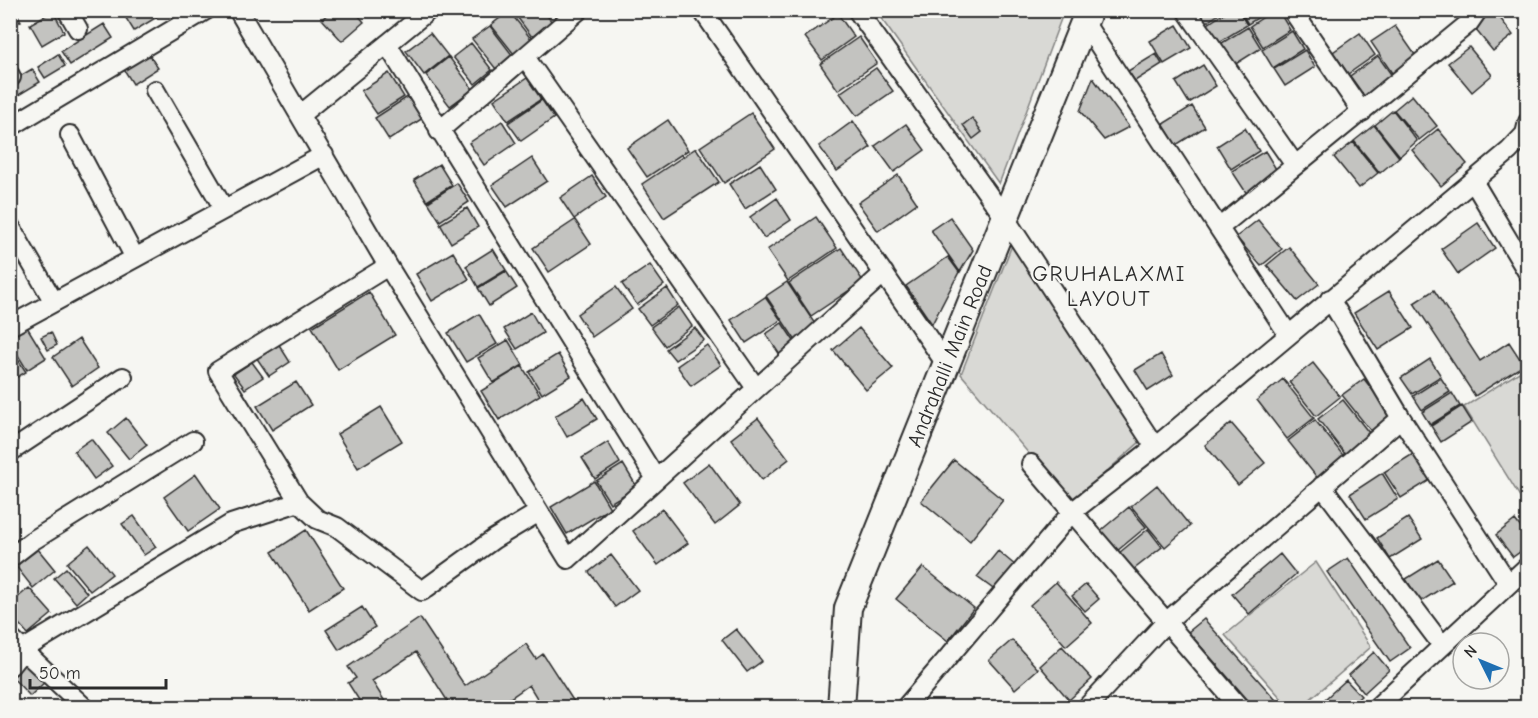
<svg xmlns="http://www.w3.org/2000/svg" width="1538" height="718" viewBox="0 0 1538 718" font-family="'Comic Neue',sans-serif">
<rect width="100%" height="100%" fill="#f6f6f2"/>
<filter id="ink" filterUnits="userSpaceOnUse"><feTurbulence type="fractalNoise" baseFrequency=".0167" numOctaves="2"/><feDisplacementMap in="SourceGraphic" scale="12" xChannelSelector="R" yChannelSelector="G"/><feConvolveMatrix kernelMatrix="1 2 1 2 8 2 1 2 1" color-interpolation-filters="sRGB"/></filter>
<g filter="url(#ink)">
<!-- green -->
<path fill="#d9d9d5" stroke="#828280" stroke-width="1.5" d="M882,10L1064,11L999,184L878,14Z
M1012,245L1142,440L1071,503L961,374Z
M1519,372L1527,384V508L1464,407Z
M1316,562L1371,647L1301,707H1289L1225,635Z"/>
<!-- building -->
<path fill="#c3c3c0" stroke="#2b2b2b" stroke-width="1.5" d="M10,10H15L21,21L10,27Z
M130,10H153L157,17L134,31L124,15Z
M332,10H354L364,22L342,41L322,19Z
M512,10H543L552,22L532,37Z
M1196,10H1225L1204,24Z
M1229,10H1238L1247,25L1216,44L1205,26Z
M1240,10H1270L1248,24Z
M1274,10H1278L1290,30L1263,47L1250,26Z
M1488,10H1494L1513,35L1493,51L1471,24Z
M53,11L64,32L42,45L30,24Z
M509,11L532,40L514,54L491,25Z
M838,14L854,37L822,60L805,37Z
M104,24L113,38L70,65L61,51Z
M1177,25L1191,48L1164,64L1150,41Z
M490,26L513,56L496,69L472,39Z
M1395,26L1418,59L1394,76L1371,42Z
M1248,27L1261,48L1231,67L1217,46Z
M1292,31L1303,49L1273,68L1262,50Z
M430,33L448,56L424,75L406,51Z
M1360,33L1375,55L1348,74L1333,52Z
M859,37L877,63L838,90L820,64Z
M471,43L492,70L475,84L453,57Z
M1469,47L1492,75L1472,92L1448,63Z
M1305,50L1315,67L1285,86L1274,69Z
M147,52L158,68L133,84L123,68Z
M58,54L65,66L45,78L38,67Z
M1156,54L1162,64L1135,81L1128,71Z
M1378,56L1393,77L1365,97L1350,76Z
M449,57L473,89L450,106L426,75Z
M1203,65L1216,86L1189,103L1176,82Z
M876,68L893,91L857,116L840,93Z
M32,69L40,82L17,96L10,82Z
M389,73L404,97L377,114L361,91Z
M527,78L541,99L508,121L494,100Z
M1093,78L1129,127L1104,140L1080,111Z
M1412,95L1437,126L1419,140L1394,110Z
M409,96L423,118L389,140L375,118Z
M542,100L554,118L521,141L508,123Z
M1192,106L1205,127L1176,145L1163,124Z
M1393,110L1417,141L1400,156L1375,125Z
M751,113L775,149L724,183L700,147Z
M972,118L982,132L973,139L963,125Z
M668,120L688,150L647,177L627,148Z
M502,121L516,143L484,165L469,143Z
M853,121L871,147L837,171L819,146Z
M906,124L925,150L894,172L875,146Z
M1374,125L1399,157L1380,173L1354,141Z
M1245,128L1259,151L1231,169L1217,146Z
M1438,129L1467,164L1441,186L1412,150Z
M1353,142L1378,173L1359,188L1334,157Z
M696,148L719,182L664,218L642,184Z
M1265,151L1279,174L1247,194L1232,171Z
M532,158L547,181L507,207L492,185Z
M439,164L452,185L427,201L414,180Z
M760,164L776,189L745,209L729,184Z
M898,175L917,203L878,231L858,203Z
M592,176L606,197L574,219L560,198Z
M457,183L469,202L440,221L428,202Z
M777,198L791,220L764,238L750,217Z
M467,208L478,227L451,243L440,224Z
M816,217L837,248L788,281L767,250Z
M950,217L973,250L960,272L931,230Z
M575,220L591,244L549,272L533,248Z
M1258,220L1282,249L1261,266L1236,237Z
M1478,223L1495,248L1458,274L1441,249Z
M1289,247L1319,284L1297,301L1267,265Z
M841,248L863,281L811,316L789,283Z
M493,249L506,270L478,287L466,266Z
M453,252L469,279L432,301L416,274Z
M948,257L959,272L932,324L906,286Z
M650,265L664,285L637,305L622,284Z
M506,271L517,288L489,306L478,288Z
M787,282L817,327L796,341L766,296Z
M616,287L632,309L592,337L577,314Z
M667,288L678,305L650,325L638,309Z
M1434,290L1480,361L1509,342L1524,365L1475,396L1414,303Z
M1389,291L1413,328L1378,350L1354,313Z
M369,292L395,335L338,370L312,327Z
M765,297L781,320L746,343L731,320Z
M679,307L692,326L665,346L651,327Z
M531,312L543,333L517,349L504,329Z
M479,314L497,344L466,362L448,333Z
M782,323L798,347L782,358L766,334Z
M27,327L46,358L27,370L10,342V337Z
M695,328L704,340L675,360L666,349Z
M859,328L893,368L866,390L833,350Z
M51,332L57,345L48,350L41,337Z
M79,339L98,368L72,386L53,357Z
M508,340L523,365L493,383L478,358Z
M278,343L290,362L269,376L256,357Z
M707,345L721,365L691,386L677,366Z
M10,347L26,372L10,381Z
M558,354L571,376L542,394L529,372Z
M1161,354L1173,375L1148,391L1135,370Z
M1430,359L1441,376L1412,394L1401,378Z
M252,362L263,377L245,389L234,374Z
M1313,363L1340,397L1316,416L1289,382Z
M522,366L540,395L499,420L481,391Z
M1441,378L1450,392L1422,410L1413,396Z
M1283,379L1314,418L1287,439L1257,400Z
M1364,379L1395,419L1374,435L1342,395Z
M296,382L311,405L272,430L257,406Z
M1452,393L1460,406L1430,425L1422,412Z
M584,398L597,419L567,437L555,416Z
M1343,400L1373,438L1348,458L1318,419Z
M1462,406L1472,422L1441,442L1431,426Z
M381,407L402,441L358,468L337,434Z
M126,418L147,445L129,459L108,433Z
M758,418L789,459L762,480L731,439Z
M1315,420L1346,459L1319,480L1288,441Z
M1231,423L1265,463L1238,485L1205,445Z
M91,439L112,466L94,479L74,451Z
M608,442L620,463L595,479L582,458Z
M1413,454L1430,480L1401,498L1384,472Z
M954,460L1003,500L970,541L921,501Z
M709,463L740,505L715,525L683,483Z
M623,464L637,487L610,503L596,481Z
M1382,473L1398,499L1366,519L1350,494Z
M196,474L220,509L188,531L164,497Z
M594,481L610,508L567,534L551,507Z
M1157,485L1190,526L1165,547L1131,506Z
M1129,507L1146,527L1117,551L1100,531Z
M662,509L688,543L658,565L633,531Z
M134,516L156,547L144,555L122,524Z
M1408,518L1422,539L1390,559L1377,538Z
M1515,520L1528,537V546L1513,557L1496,535Z
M1148,529L1162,547L1133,570L1119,553Z
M306,530L343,588L309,610L272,552Z
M33,543L55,570L33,588L11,560Z
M89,545L112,574L90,591L67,563Z
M998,551L1016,566L996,591L977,577Z
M1280,554L1296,574L1249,614L1232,594Z
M611,555L638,590L615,607L589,572Z
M1348,558L1410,648L1390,662L1327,572Z
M1438,559L1453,581L1420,602L1406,579Z
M923,567L974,608L948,641L896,599Z
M66,568L87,593L76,603L54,578Z
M1056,582L1092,623L1066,646L1030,605Z
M1086,584L1099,599L1085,611L1072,596Z
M29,588L52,614L28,634L10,614V604Z
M362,607L375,627L339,650L326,630Z
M420,618L465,686L526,644L536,659L543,654L578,708H543L529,685L496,708H469L465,701L452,708L416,652L372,681L389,708H364L348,683L356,678L348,667Z
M1204,619L1283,708H1255L1188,632Z
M736,629L762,661L747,672L722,640Z
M1012,640L1038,669L1015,689L989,660Z
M1062,646L1092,679L1069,700L1040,666Z
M1374,652L1389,670L1364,693L1349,675Z
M26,657L47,680L30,696L10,675V672Z
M1346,680L1361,696L1348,708H1315Z"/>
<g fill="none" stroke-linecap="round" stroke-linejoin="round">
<defs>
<path id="minor" d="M67,10L78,29
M238,10L388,266L568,559L884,273
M702,10L946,364
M857,10L1005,218L1155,447
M1186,10L1295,165
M1292,10L1362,112
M1084,22L1288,334
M387,44L656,479
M525,57L756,388
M10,75L11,77
M155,90L224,209
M300,115L429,10
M10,127L206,10
M439,131L579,10
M70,135L135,258
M1473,181L1528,273
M10,226L54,302
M1219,228L1469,23L1478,10
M388,266L218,371L299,502L317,519L337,527L422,591L494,539L539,512
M1330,299L1401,418L1508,583
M10,326L324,155
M10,452L123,377
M1031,464L1240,708
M1322,486L1442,645
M10,558L32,541L193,441
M10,638L85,708
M10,666L24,649L231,524L299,502
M905,708L1072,512L1155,447L1509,151L1525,134L1528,122
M1086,708L1166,622L1401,418
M1376,708L1528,566"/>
<g id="secondary">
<path id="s1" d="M841,708L848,608L1089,10"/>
</g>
</defs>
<!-- minor casing -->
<use href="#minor" stroke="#2b2b2b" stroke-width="22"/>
<!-- secondary casing -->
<use href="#secondary" stroke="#2b2b2b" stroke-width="30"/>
<!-- minor -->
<use href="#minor" stroke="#f6f6f2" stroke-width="18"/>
<!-- secondary -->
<use href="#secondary" stroke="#f6f6f2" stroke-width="26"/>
</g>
</g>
<g text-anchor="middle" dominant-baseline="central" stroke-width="4.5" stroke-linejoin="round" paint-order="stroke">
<!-- street labels -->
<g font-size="21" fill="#2b2b2b" stroke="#f6f6f2">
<text stroke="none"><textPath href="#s1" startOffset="372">Andrahalli Main Road</textPath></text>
</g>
<!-- neighbourhood labels -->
<g font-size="22" letter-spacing="1.5" fill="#2b2b2b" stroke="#f6f6f2">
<text x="1109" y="274">GRUHALAXMI<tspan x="1109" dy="25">LAYOUT</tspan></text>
</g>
</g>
<!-- margin -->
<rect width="1538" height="718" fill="none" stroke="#f6f6f2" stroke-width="36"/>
<rect x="18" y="18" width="1502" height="682" fill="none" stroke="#2b2b2b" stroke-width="2" filter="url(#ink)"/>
<!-- north arrow -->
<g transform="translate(1481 661) rotate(313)"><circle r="28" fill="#f6f6f2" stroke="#a5a5a2" stroke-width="1.5"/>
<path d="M0-4.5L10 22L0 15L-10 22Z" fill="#1f6fb2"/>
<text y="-9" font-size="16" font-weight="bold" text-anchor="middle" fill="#2b2b2b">N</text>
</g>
<!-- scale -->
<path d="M30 679v9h136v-9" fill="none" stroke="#2b2b2b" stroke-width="3"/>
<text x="39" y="679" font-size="18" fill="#2b2b2b" stroke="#f6f6f2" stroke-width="4.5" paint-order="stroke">50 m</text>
</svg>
